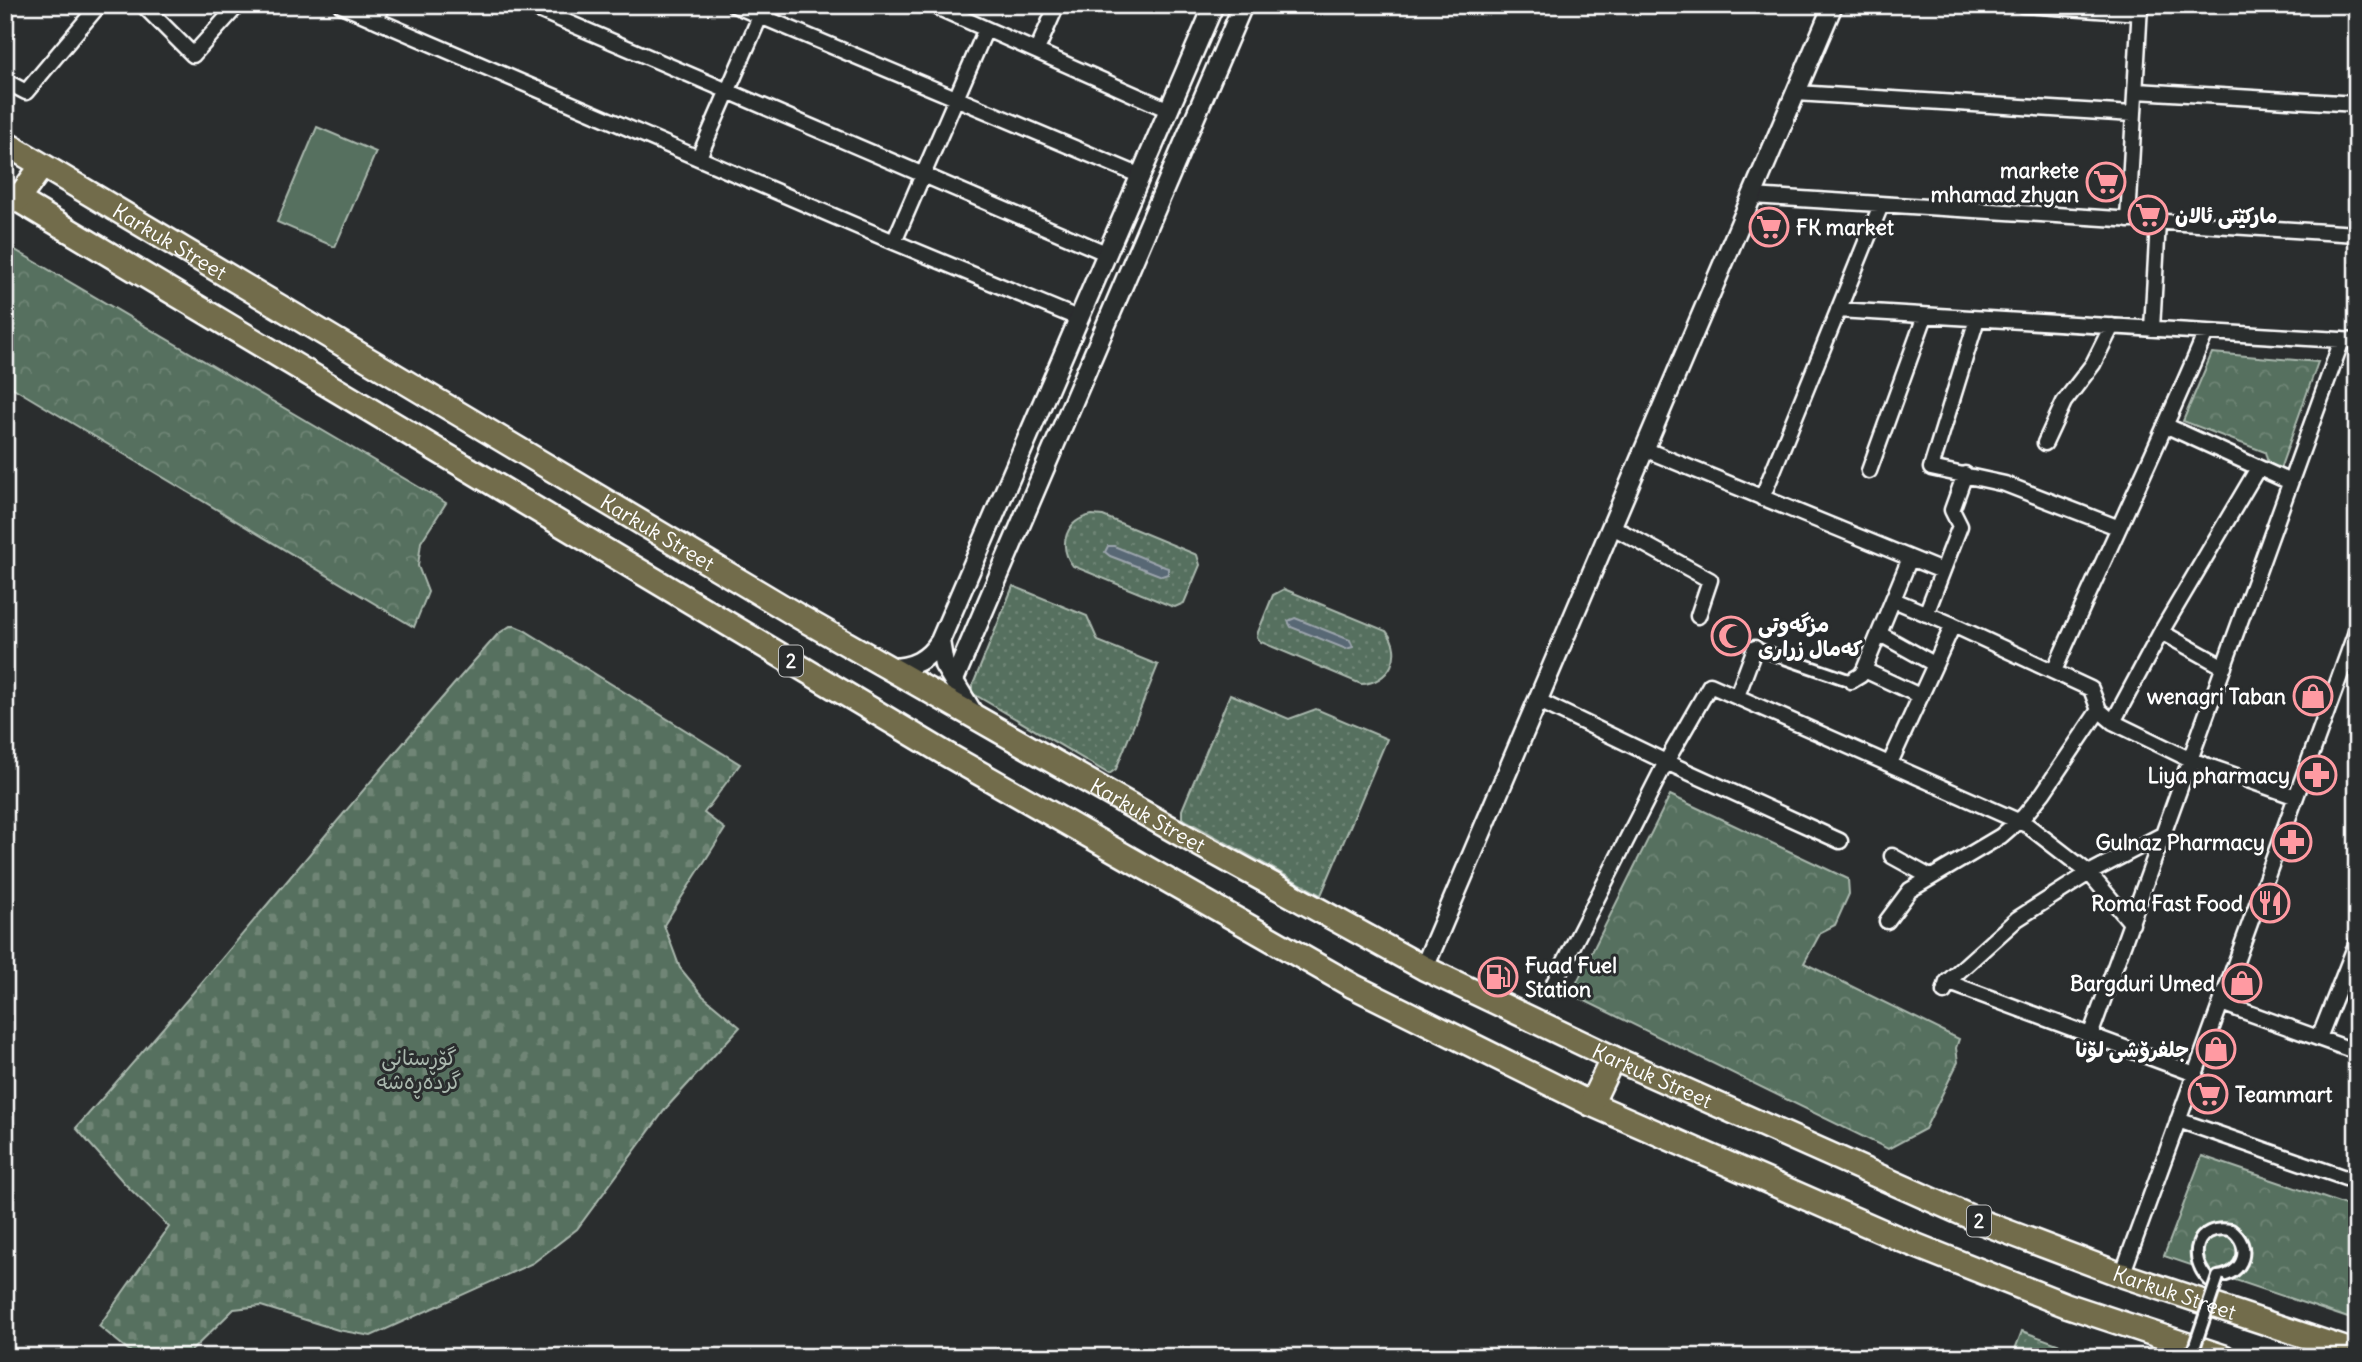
<svg xmlns="http://www.w3.org/2000/svg" width="2362" height="1362" viewBox="0 0 2362 1362" font-family="Delius,'Playpen Sans Arabic',sans-serif">
<defs>
<pattern id="green-dots" width="8" height="8" patternUnits="userSpaceOnUse" patternTransform="scale(1.75)"><rect width="8" height="8" fill="#56705e"/><path d="M2 2h.1M6 6h.1" fill="none" stroke="#6f8576" stroke-width="1.8" stroke-linecap="round"/></pattern>
<pattern id="forest-crowns" width="20" height="18" patternUnits="userSpaceOnUse" patternTransform="scale(1.75)"><rect width="20" height="18" fill="#56705e"/><path d="M2 6a3 3 0 1 1 6 0M12 15a3 3 0 1 1 6 0" fill="none" stroke="#6f8576"/></pattern>
<pattern id="cemetery-stones" width="16" height="16" patternUnits="userSpaceOnUse" patternTransform="scale(1.75)"><rect width="16" height="16" fill="#56705e"/><path d="M2 7V4a2 2 0 0 1 4 0v3zM10 15v-3a2 2 0 0 1 4 0v3z" fill="#6f8576"/></pattern>
</defs>
<rect width="100%" height="100%" fill="#2a2d2e"/>
<filter id="ink" filterUnits="userSpaceOnUse"><feTurbulence type="fractalNoise" baseFrequency=".0143" numOctaves="2"/><feDisplacementMap in="SourceGraphic" scale="14" xChannelSelector="R" yChannelSelector="G"/><feConvolveMatrix kernelMatrix="1 2 1 2 8 2 1 2 1" color-interpolation-filters="sRGB"/></filter>
<g filter="url(#ink)">
<!-- green -->
<path fill="url(#green-dots)" stroke="#aab8ae" stroke-width="2" d="M1092,515L1103,516L1197,555L1200,565L1184,603L1175,607L1171,606L1073,566C1057,545 1066,520 1092,515Z
M1013,586L1087,616L1098,641L1158,665L1116,769L1109,774L972,693V687Z
M1284,589L1386,631C1405,654 1389,683 1361,684L1261,642L1257,637L1258,632L1273,595Z
M1230,694L1289,719L1316,709L1387,739L1321,895L1182,818V810Z
M2022,1331L2093,1357H2027L2014,1352Z"/>
<!-- forest -->
<path fill="url(#forest-crowns)" stroke="#aab8ae" stroke-width="2" d="M5,244L446,503L421,542L418,566L428,592L414,627L5,383Z
M2212,353L2318,362L2280,469L2268,463L2265,452L2183,421Z
M1670,795L1848,879L1849,894L1835,925L1821,932L1804,963L1959,1039L1956,1048L1958,1062L1925,1129L1888,1149L1571,994Z
M2202,1156L2357,1209V1321L2164,1256Z"/>
<!-- cemetery -->
<path fill="url(#cemetery-stones)" stroke="#aab8ae" stroke-width="2" d="M510,626H515L524,630L740,764L704,813L725,829L664,925L680,968L703,996L740,1027L667,1107L577,1229L533,1263L371,1336L338,1330L261,1306L234,1309L185,1357H137L99,1326L169,1227L125,1184L76,1128C220,966 354,796 498,634Z"/>
<!-- pitch -->
<path fill="#56705e" stroke="#aab8ae" stroke-width="2" d="M317,127L376,152L335,247L277,222Z"/>
<!-- water -->
<path fill="#596875" stroke="#9ba4ac" stroke-width="2" d="M1108,546H1114L1165,567L1168,568V574L1162,576L1110,556L1105,552Z
M1295,618L1350,640L1353,647L1346,649L1291,627L1288,621Z"/>
<g fill="none" stroke-linecap="round" stroke-linejoin="round">
<defs>
<path id="pedestrian" d="M1755,648L1851,681
M2209,1280C2187,1257 2195,1224 2231,1230C2253,1246 2244,1274 2218,1277"/>
<path id="minor" d="M143,5L193,55L238,5
M341,5L894,242L1080,319
M527,5L1108,254
M734,5L1141,176
M932,5L1169,110
M2023,5L2140,13
M373,19L384,5
M1037,50L1057,5
M5,81L26,92L99,5
M2137,91L2357,104
M1796,93L2133,114
M699,157L765,5
M1752,196L2357,234
M2128,220L2140,5
M894,242L986,29
M1838,310L2357,341
M1977,319L1931,468L2005,484L2117,527
M2152,329L2158,222
M2167,426L2290,482
M2045,443L2064,402L2093,364L2112,326
M1644,449L1942,571
M1869,471L1925,316
M1762,498L1881,205
M1611,526L1710,580L1698,616
M1894,600L1953,625L2091,689L2099,710L2113,722L2191,760L2296,797
M1926,614L1960,526L1952,510L1965,474
M2161,632L2224,667
M1880,634L1934,664
M1864,670L1920,696
M2054,671C2104,558 2158,446 2206,332
M1851,681L1861,675L1864,670L1910,558
M1737,696L1755,648
M1537,700L1666,762L1840,841
M2113,722L2161,632L2258,468
M1890,763L1953,625
M1892,856L1930,877
M1887,921L1910,890L2001,836L2024,816L2043,793L2099,710
M1947,982L2195,1074
M1554,983L1666,762L1710,685L2027,825L2089,873L2132,924
M1944,992L1947,982L2017,919L2089,873L2164,834
M2221,1003L2357,1052
M2090,1036L2342,340
M2319,1038L2357,942
M2178,1120L2357,1182
M2122,1275L2357,629"/>
<path id="tertiary" d="M940,641L944,665L975,716
M889,668C912,668 928,660 940,641L1214,5
M954,680L1243,5
M1424,968L1833,5"/>
<g id="trunk">
<path id="s1" d="M5,143L798,616L1186,837L1424,968L1613,1058L1984,1223L2122,1275L2357,1353"/>
<path d="M5,192L946,754L1353,986L1591,1104L1902,1240L2066,1305L2224,1357"/>
<path d="M18,199L42,166"/>
<path d="M1591,1104L1613,1058"/>
</g>
</defs>
<!-- pedestrian casing -->
<use href="#pedestrian" stroke="#fff" stroke-width="16"/>
<!-- minor casing -->
<use href="#minor" stroke="#fff" stroke-width="19"/>
<!-- tertiary casing -->
<use href="#tertiary" stroke="#fff" stroke-width="23"/>
<!-- trunk casing -->
<use href="#trunk" stroke="#fff" stroke-width="28"/>
<!-- pedestrian -->
<use href="#pedestrian" stroke="#2a2d2e" stroke-width="10"/>
<!-- minor -->
<use href="#minor" stroke="#2a2d2e" stroke-width="14"/>
<!-- tertiary -->
<use href="#tertiary" stroke="#2a2d2e" stroke-width="18"/>
<!-- trunk -->
<use href="#trunk" stroke="#726c4b" stroke-width="23"/>
<defs>
<path id="pedestrian-bridge" d="M2191,1357L2218,1277"/>
</defs>
<!-- pedestrian-bridge casing -->
<use href="#pedestrian-bridge" stroke="#fff" stroke-width="16" stroke-linecap="butt"/>
<!-- pedestrian-bridge -->
<use href="#pedestrian-bridge" stroke="#2a2d2e" stroke-width="10"/>
</g>
</g>
<!-- icons -->
<defs>
<symbol id="supermarket-ring" viewBox="-11 -11 22 22"><circle r="9.5" fill="#2a2d2e" stroke="#ff9aa2" stroke-width="1.5"/><path d="M-6-5.5h2.5l.6 2H6L4.5 2H-2.5L-4.4-4H-6ZM-1.5 3.2a1.3 1.3 0 1 0 .1 0ZM3 3.2a1.3 1.3 0 1 0 .1 0Z" fill="#ff9aa2"/></symbol>
<symbol id="mosque-ring" viewBox="-11 -11 22 22"><circle r="9.5" fill="#2a2d2e" stroke="#ff9aa2" stroke-width="1.5"/><path d="M3.5-4.9A6 6 0 1 0 3.5 4.9A5 5 0 1 1 3.5-4.9Z" fill="#ff9aa2"/></symbol>
<symbol id="shop-ring" viewBox="-11 -11 22 22"><circle r="9.5" fill="#2a2d2e" stroke="#ff9aa2" stroke-width="1.5"/><path d="M-5-2.5h2.3a2.7 3.5 0 0 1 5.4 0H5L5.5 6h-11ZM-1.5-2.5h3a1.5 2.3 0 0 0-3 0Z" fill="#ff9aa2"/></symbol>
<symbol id="pharmacy-ring" viewBox="-11 -11 22 22"><circle r="9.5" fill="#2a2d2e" stroke="#ff9aa2" stroke-width="1.5"/><path d="M-2-6h4v4h4v4h-4v4h-4v-4h-4v-4h4Z" fill="#ff9aa2"/></symbol>
<symbol id="restaurant-ring" viewBox="-11 -11 22 22"><circle r="9.5" fill="#2a2d2e" stroke="#ff9aa2" stroke-width="1.5"/><path d="M-5-6h1v4h1v-4h1v4h1v-4h1v5L-1.5 .5V6h-2V.5L-5-1ZM5-6V6H3V1.5H1.5Q1.5-4 5-6Z" fill="#ff9aa2"/></symbol>
<symbol id="fuel-ring" viewBox="-11 -11 22 22"><circle r="9.5" fill="#2a2d2e" stroke="#ff9aa2" stroke-width="1.5"/><path d="M-5.5-6h7V0h2V4h1.3V-2.5L3-4.5l.8-.8L6-3V5H2.5V1h-1V6h-7ZM-4.2-4.7v3.2H.2V-4.7Z" fill="#ff9aa2"/></symbol>
</defs>
<g fill-rule="evenodd">
<use href="#supermarket-ring" x="2084" y="160" width="44" height="44"/>
<use href="#supermarket-ring" x="2126" y="193" width="44" height="44"/>
<use href="#supermarket-ring" x="1747" y="205" width="44" height="44"/>
<use href="#mosque-ring" x="1709" y="614" width="44" height="44"/>
<use href="#shop-ring" x="2291" y="674" width="44" height="44"/>
<use href="#pharmacy-ring" x="2295" y="753" width="44" height="44"/>
<use href="#pharmacy-ring" x="2270" y="820" width="44" height="44"/>
<use href="#restaurant-ring" x="2248" y="881" width="44" height="44"/>
<use href="#fuel-ring" x="1476" y="955" width="44" height="44"/>
<use href="#shop-ring" x="2220" y="961" width="44" height="44"/>
<use href="#shop-ring" x="2194" y="1027" width="44" height="44"/>
<use href="#supermarket-ring" x="2186" y="1072" width="44" height="44"/>
</g>
<g text-anchor="middle" dominant-baseline="central" stroke-width="6" stroke-linejoin="round" paint-order="stroke">
<!-- shield labels -->
<g fill="#2a2d2e" stroke="#bfc0c0" stroke-width="2">
<rect x="779" y="645.5" width="24" height="31" rx="5"/>
<rect x="1967" y="1205.5" width="24" height="31" rx="5"/>
</g>
<g font-size="19" font-weight="bold" fill="#fff">
<text x="791" y="661">2</text>
<text x="1979" y="1221">2</text>
</g>
<!-- poi labels -->
<g font-size="21" font-weight="bold" fill="#fff" stroke="#2a2d2e" text-anchor="end">
<text x="2079" y="170">markete<tspan x="2079" dy="24">mhamad zhyan</tspan></text>
<text x="2175" y="215" text-anchor="start">مارکێتی ئالان</text>
<text x="1796" y="227" text-anchor="start">FK market</text>
<text x="1758" y="624" text-anchor="start">مزگەوتی<tspan x="1758" dy="24">کەمال زراری</tspan></text>
<text x="2286" y="696">wenagri Taban</text>
<text x="2290" y="775">Liya pharmacy</text>
<text x="2265" y="842">Gulnaz Pharmacy</text>
<text x="2243" y="903">Roma Fast Food</text>
<text x="1525" y="965" text-anchor="start">Fuad Fuel<tspan x="1525" dy="24">Station</tspan></text>
<text x="2215" y="983">Bargduri Umed</text>
<text x="2189" y="1049">جلفرۆشی لۆنا</text>
<text x="2235" y="1094" text-anchor="start">Teammart</text>
</g>
<!-- street labels -->
<g font-size="21" fill="#fff" stroke="#2a2d2e">
<text stroke="none"><textPath href="#s1" startOffset="192">Karkuk Street</textPath></text>
<text stroke="none"><textPath href="#s1" startOffset="760">Karkuk Street</textPath></text>
<text stroke="none"><textPath href="#s1" startOffset="1326">Karkuk Street</textPath></text>
<text stroke="none"><textPath href="#s1" startOffset="1894">Karkuk Street</textPath></text>
<text stroke="none"><textPath href="#s1" startOffset="2460">Karkuk Street</textPath></text>
</g>
<!-- park labels -->
<g font-size="21" fill="#aab8ae" stroke="#2a2d2e">
<text x="419" y="1057">گۆڕستانی<tspan x="419" dy="24">گردەڕەشە</tspan></text>
</g>
</g>
<!-- margin -->
<rect width="2362" height="1362" fill="none" stroke="#2a2d2e" stroke-width="28"/>
<rect x="14" y="14" width="2334" height="1334" fill="none" stroke="#fff" stroke-width="2.5" filter="url(#ink)"/>
</svg>
